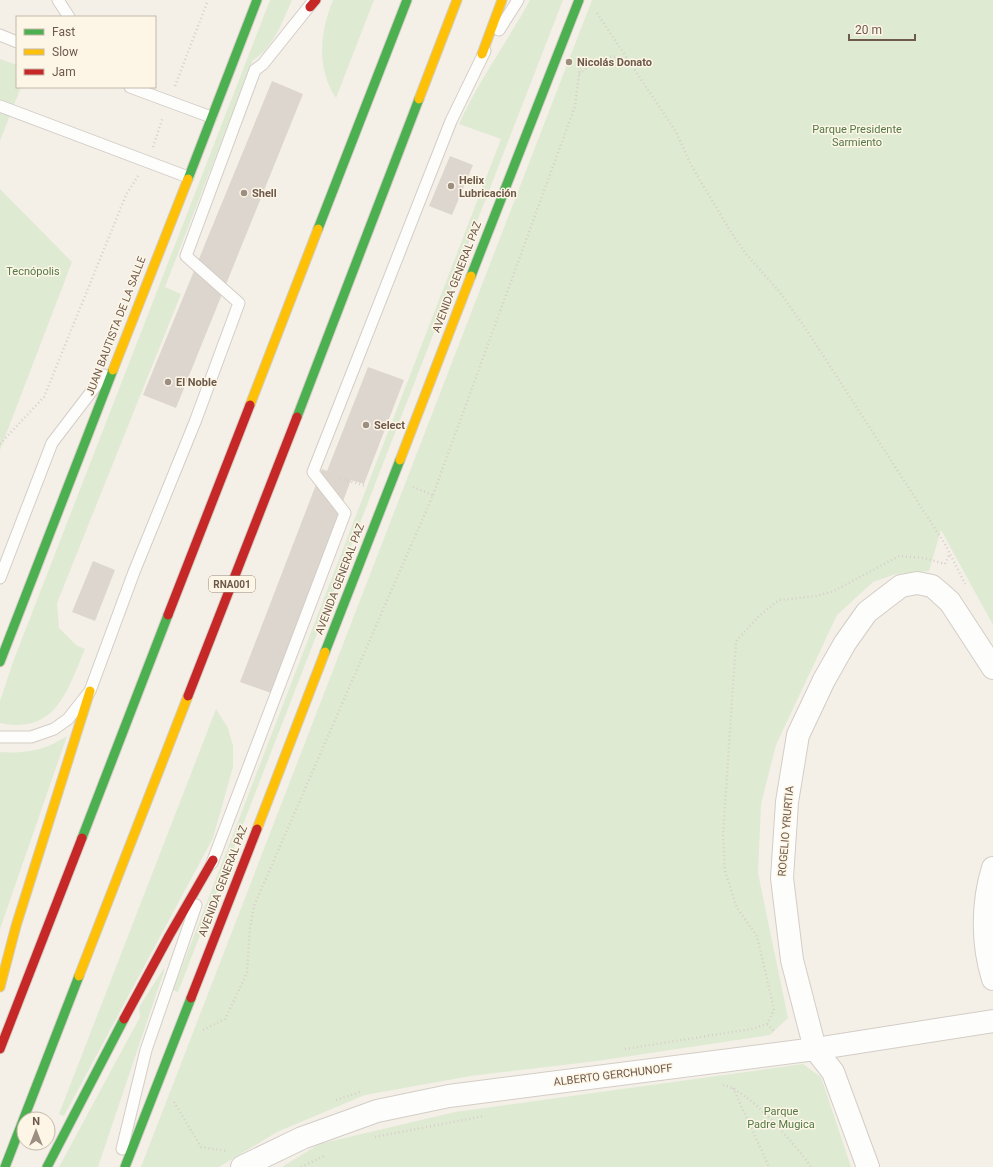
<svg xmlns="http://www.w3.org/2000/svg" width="993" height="1167" viewBox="0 0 993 1167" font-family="Roboto,sans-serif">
<rect width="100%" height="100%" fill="#f4f0e8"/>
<!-- green -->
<path fill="#dfead3" d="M270,0H292C283,20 273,49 253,60L165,287L181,294L57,603L59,628L76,645L85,649C67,691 56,735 0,723V701L13,662Z
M333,0H374L336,98C316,68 320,32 333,0Z
M530,0H563L178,992L173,990L501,139L459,124C479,80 507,42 530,0Z
M592,0H993V625L941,530L929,571L896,574L873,582L837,615L776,745L761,804L758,873L788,1018L770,1035L597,1061L471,1076L365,1095L277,1132L219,1167H141Z
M0,59L17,65V87H21L0,141Z
M0,189L72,262L0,450Z
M216,709L228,728L233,746V767L213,838L64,1116L59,1114Z
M67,736L0,929V752C25,754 46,750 67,736Z
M164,968V971L98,1167H59L140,1017L139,1007Z
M803,1064L821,1077L851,1167H282L319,1144L455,1112Z"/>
<!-- building -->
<path fill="#ddd6ce" d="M272,81L303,94L176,408L143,395Z
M450,156L473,165L452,215L429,206Z
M368,367L404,380L364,484L351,480L271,693L240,682L322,469L327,471Z
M93,561L115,570L95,621L72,612Z"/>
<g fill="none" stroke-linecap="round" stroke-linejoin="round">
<defs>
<path id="lane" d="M58,0L69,17
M499,30L518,0
M0,35L17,42
M130,87L211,117
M0,106L188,177
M0,578L52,443L104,375
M0,737H31L54,729L68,719L90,691L134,572L195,422L239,303L186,256L255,70L263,64L311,4
M212,863L345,513L313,472L451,121L485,51
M122,1149L146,1050L196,905"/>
<path id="street" d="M993,868C982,903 982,944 993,979
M242,1167L302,1138L377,1111L449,1096L815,1049L993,1021
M868,1167L833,1072L815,1049L792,960L782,878L787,802L798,735L824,680L845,643L867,612L901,586L917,583L932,586L939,592L950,602L993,668"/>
<path id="fast" d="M188,179L257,0
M318,229L407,0
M471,276L579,0
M297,417L419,99
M325,652L400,460
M0,662L113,370
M82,838L168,615
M5,1167L79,976
M47,1167L124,1019
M125,1167L191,998"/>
<path id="slow" d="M482,54L502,0
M419,99L457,0
M113,370L188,179
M250,405L318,229
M400,460L471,276
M257,829L325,652
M79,976L188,696
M0,987L16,926L90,691"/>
<path id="jam" d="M310,7L316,0
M168,615L250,405
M188,696L297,417
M191,998L257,829
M124,1019L169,936L213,860
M0,1049L82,838"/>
</defs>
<!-- lane casing -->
<use href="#lane" stroke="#d3cdc6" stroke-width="13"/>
<!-- street casing -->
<use href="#street" stroke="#d3cdc6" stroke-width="24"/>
<!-- fast casing -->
<use href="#fast" stroke="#d3cdc6" stroke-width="11"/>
<!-- slow casing -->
<use href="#slow" stroke="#d3cdc6" stroke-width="11"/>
<!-- jam casing -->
<use href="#jam" stroke="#d3cdc6" stroke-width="11"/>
<!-- path -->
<path stroke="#d6cfc9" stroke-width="2.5" stroke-dasharray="1 3" stroke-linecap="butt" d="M597,13L676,132L691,165L729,229L746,254L778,290L806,329L945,544L965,584
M579,74L592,64L612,56L628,59
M175,86L208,0
M153,147L163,117
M0,444L44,397L126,195L138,176
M340,478L365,486
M433,495L575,106L581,60
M767,1024L775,1032
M203,1030L225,1019L247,973L250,927L254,906L433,495L413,487
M625,1049L751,1029L767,1024L774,1010L757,936L737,908L725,871L723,835L736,641L759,616L779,600L816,596L834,591L899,556L924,558L945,564L950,553
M723,1085C748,1089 796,1145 811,1167
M733,1088L769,1167
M336,1100L360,1092
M174,1102L201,1147L227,1151
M375,1137L484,1116
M301,1167L324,1156"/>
<!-- lane -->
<use href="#lane" stroke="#fdfdfc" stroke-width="11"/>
<!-- street -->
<use href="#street" stroke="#fdfdfc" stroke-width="22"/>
<!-- fast -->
<use href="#fast" stroke="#4caf50" stroke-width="9"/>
<!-- slow -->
<use href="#slow" stroke="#ffc107" stroke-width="9"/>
<!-- jam -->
<use href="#jam" stroke="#c62828" stroke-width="9"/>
</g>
<!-- markers -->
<g fill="#9d8e82" stroke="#fdf6e7" stroke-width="1.5">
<circle cx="569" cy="62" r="4"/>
<circle cx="451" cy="186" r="4"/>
<circle cx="244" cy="193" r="4"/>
<circle cx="168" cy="382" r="4"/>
<circle cx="366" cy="425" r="4"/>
</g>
<g text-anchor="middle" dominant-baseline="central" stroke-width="3" stroke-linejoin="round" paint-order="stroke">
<!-- shield labels -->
<rect fill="#fdf6e7" stroke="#99897a" stroke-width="1" x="209" y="576" width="46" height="16" rx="3"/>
<g font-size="10" font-weight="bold" fill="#6e5a4b">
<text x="232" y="584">RNA001</text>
</g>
<!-- poi labels -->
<g font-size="11" font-weight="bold" fill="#6e5a4b" stroke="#fdf6e7" text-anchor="start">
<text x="577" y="62">Nicolás Donato</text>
<text x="459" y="180">Helix<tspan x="459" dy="13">Lubricación</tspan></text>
<text x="252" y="193">Shell</text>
<text x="176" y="382">El Noble</text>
<text x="374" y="425">Select</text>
</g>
<!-- park labels -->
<g font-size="11" fill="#537947" stroke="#fdf6e7">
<text x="857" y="129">Parque Presidente<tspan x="857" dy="13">Sarmiento</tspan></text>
<text x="33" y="271">Tecnópolis</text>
<text x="781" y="1111">Parque<tspan x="781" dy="13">Padre Mugica</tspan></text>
</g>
<!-- street labels -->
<g font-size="11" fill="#6e5a4b" stroke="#fdf6e7">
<text transform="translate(457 277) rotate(-69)">AVENIDA GENERAL PAZ</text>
<text transform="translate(116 326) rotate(-69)">JUAN BAUTISTA DE LA SALLE</text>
<text transform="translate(340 579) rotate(-69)">AVENIDA GENERAL PAZ</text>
<text transform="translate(786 831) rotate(-85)">ROGELIO YRURTIA</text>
<text transform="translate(223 881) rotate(-69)">AVENIDA GENERAL PAZ</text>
<text transform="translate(613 1075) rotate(-7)">ALBERTO GERCHUNOFF</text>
</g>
</g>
<!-- legend -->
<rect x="16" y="16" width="140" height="72" fill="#fdf6e7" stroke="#c4b8a9"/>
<rect x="24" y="29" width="20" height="6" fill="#4caf50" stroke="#c4b8a9"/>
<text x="52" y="36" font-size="12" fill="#6e5a4b">Fast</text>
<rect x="24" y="49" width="20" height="6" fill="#ffc107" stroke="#c4b8a9"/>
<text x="52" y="56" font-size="12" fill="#6e5a4b">Slow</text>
<rect x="24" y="69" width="20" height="6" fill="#c62828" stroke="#c4b8a9"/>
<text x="52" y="76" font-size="12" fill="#6e5a4b">Jam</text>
<!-- north arrow -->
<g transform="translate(36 1131)"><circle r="19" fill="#fdf6e7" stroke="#c4b8a9"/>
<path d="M0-3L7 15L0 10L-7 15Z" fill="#9d8e82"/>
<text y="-6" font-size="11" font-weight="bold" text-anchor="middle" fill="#6e5a4b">N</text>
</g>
<!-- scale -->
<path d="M849 34v6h66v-6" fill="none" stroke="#6e5a4b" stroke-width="2"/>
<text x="855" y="34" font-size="12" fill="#6e5a4b" stroke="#fdf6e7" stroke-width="3" paint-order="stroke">20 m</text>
</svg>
